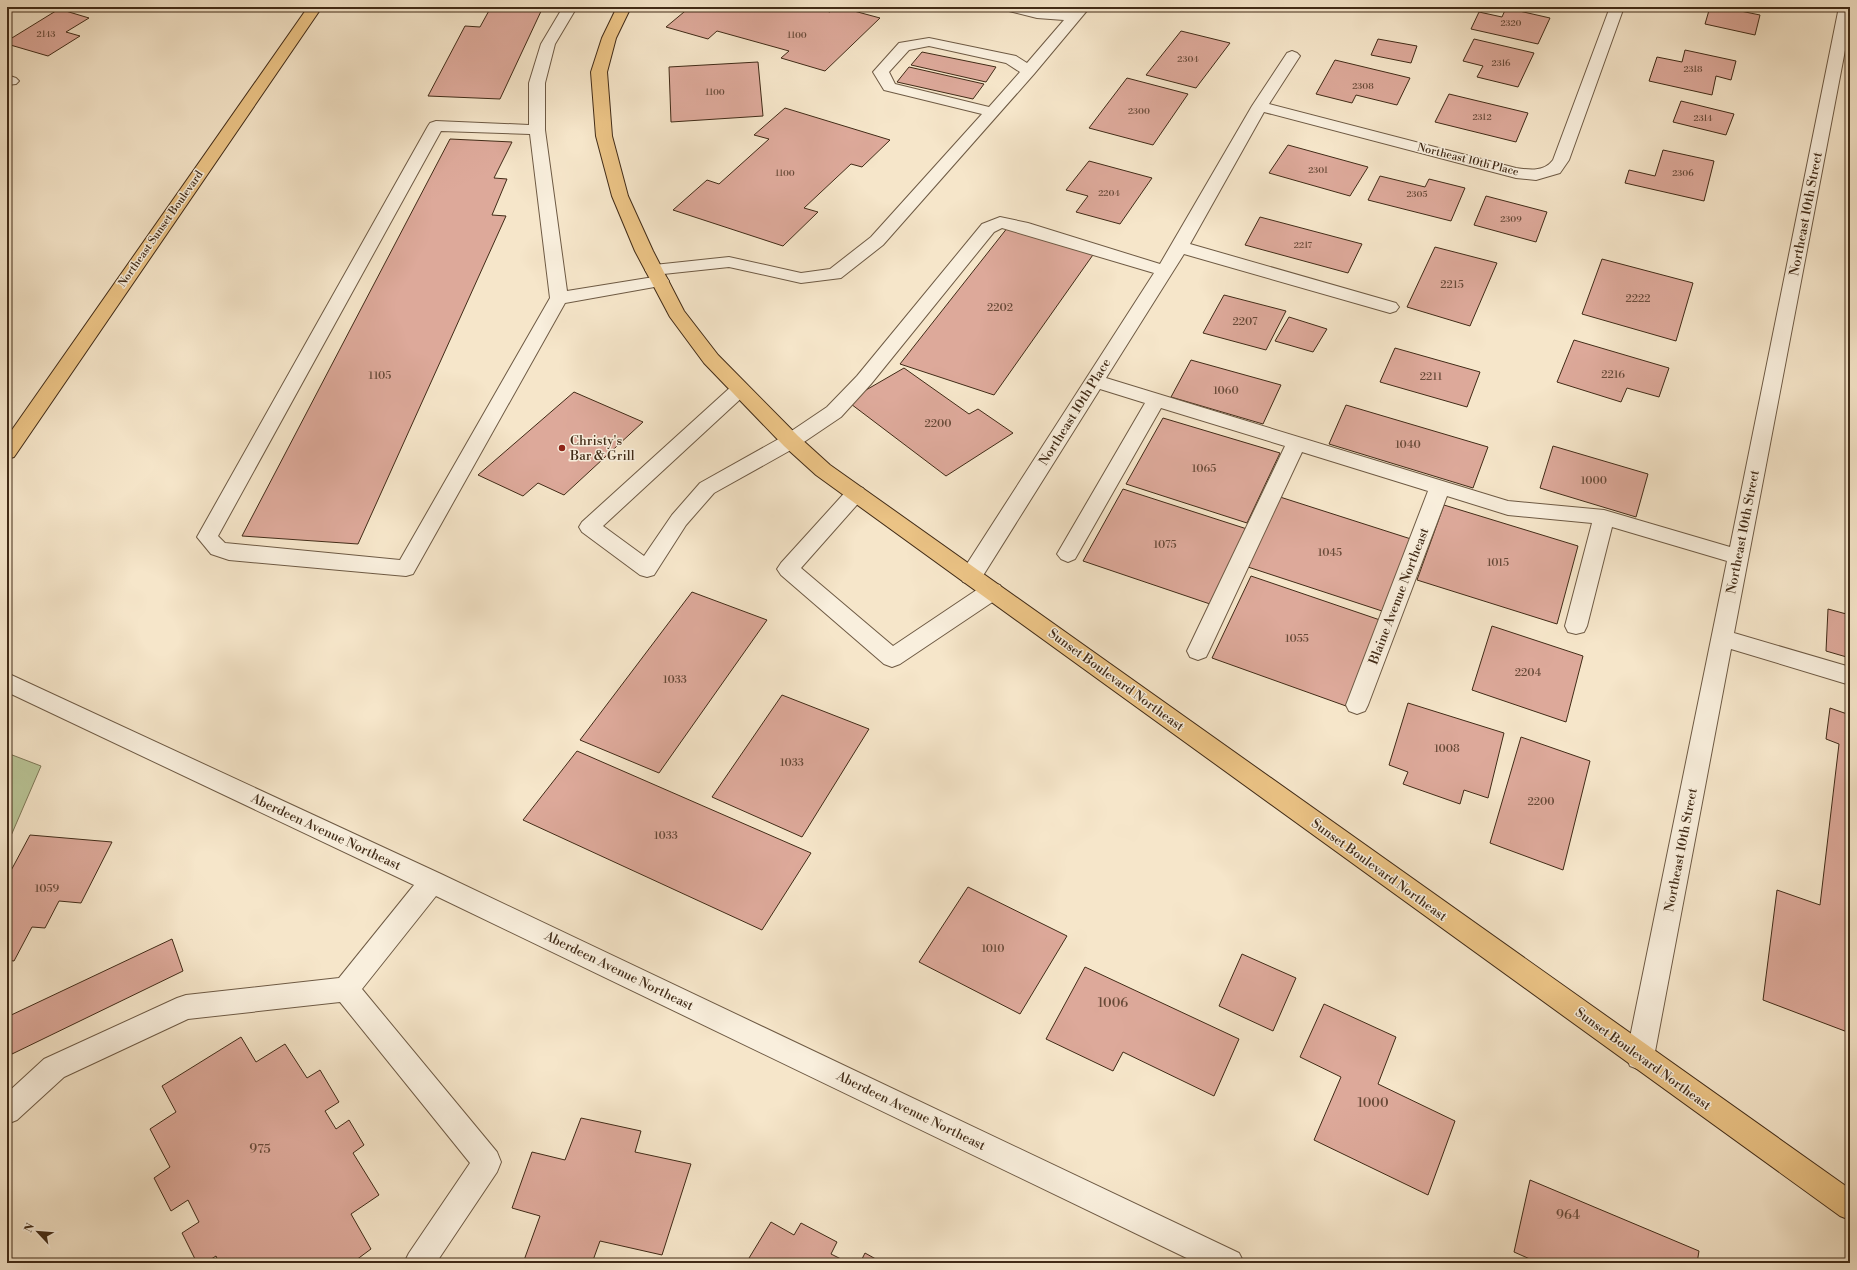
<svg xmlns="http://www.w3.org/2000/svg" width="1857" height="1270" viewBox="0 0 1857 1270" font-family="'Libre Bodoni',serif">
<rect width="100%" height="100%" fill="#f6e6ca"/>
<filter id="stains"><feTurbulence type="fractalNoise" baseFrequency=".005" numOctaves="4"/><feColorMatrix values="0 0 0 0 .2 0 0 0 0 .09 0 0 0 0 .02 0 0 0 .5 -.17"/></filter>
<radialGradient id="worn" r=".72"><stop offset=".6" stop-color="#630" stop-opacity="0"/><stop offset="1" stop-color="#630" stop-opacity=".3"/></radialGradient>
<!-- green -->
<path fill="#bac698" stroke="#7e7858" d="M7,753L41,766L7,845Z"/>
<!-- building -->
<path fill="#dda99a" stroke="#412b17" d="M491,7H543L500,99L428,96L465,26L480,27Z
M690,7H811L830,12L835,7H839L880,18L825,71L781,58L789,51L717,31L708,39L666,27Z
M1710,7H1721L1760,15L1755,35L1705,24Z
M1506,8L1550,18L1538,44L1471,29L1479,12L1502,17Z
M59,9L89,18L66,32L80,36L48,56L7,44V41Z
M1181,31L1230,43L1196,88L1146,75Z
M1378,39L1417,46L1411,63L1371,55Z
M1474,39L1534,53L1518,87L1477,77L1483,66L1463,61Z
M1685,50L1736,61L1731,80L1716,76L1712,95L1649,81L1657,57L1682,62Z
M922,52L996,67L986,82L911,65Z
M1335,60L1410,78L1397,105L1356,95L1352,103L1316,94Z
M758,62L763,116L671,122L669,67Z
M909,67L984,84L973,99L897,82Z
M1127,78L1188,94L1153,145L1089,128Z
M1449,94L1528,113L1516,142L1435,122Z
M1681,101L1734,114L1726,135L1673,122Z
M785,108L890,140L862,167L851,164L804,208L818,212L783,246L673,210L707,180L719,184L769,139L754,135Z
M450,139L512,142L494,178L507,179L492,215L506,216L358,544L242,536Z
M1288,145L1368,167L1350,196L1269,173Z
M1663,150L1714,161L1704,201L1625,183L1629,170L1655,176Z
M1089,161L1152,178L1120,224L1076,212L1088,196L1066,190Z
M1380,176L1425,187L1429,179L1465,188L1451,221L1368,200Z
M1486,196L1547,212L1536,242L1474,225Z
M1260,217L1362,244L1348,273L1245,245Z
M1008,227L1095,252L994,395L900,364Z
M1435,247L1497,263L1470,326L1407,307Z
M1602,259L1693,283L1676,341L1582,314Z
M1224,295L1286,311L1266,350L1203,333Z
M1289,317L1327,329L1313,352L1275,341Z
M1574,340L1669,368L1659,397L1627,388L1621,402L1557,382Z
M1395,348L1480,372L1467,407L1380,382Z
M1191,360L1281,385L1263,424L1171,397Z
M904,368L969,414L978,409L1013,433L946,476L847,401Z
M574,392L643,422L564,495L538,483L523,496L478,475Z
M1346,405L1488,447L1473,488L1329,444Z
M1163,418L1280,453L1247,523L1126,484Z
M1553,446L1648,474L1636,517L1540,488Z
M1123,489L1247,529L1210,604L1083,561Z
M1280,497L1411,539L1382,611L1248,567Z
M1444,505L1578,546L1557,624L1417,580Z
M1251,576L1380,620L1346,706L1212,658Z
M692,592L767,620L659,773L580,740Z
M1828,609L1850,615V658L1826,651Z
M1492,626L1583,656L1566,722L1472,690Z
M782,695L869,729L802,837L712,797Z
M1408,703L1504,733L1488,798L1464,790L1460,804L1403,784L1408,772L1389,765Z
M1830,708L1850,715V1033L1763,1000L1777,890L1820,905L1839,744L1826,739Z
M1521,737L1590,761L1563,870L1490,843Z
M577,751L811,853L762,930L523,820Z
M30,835L112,842L81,903L59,901L45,928L32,927L14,961L7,960V878Z
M968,887L1067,936L1020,1014L919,962Z
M172,939L183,971L12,1054L7,1035V1017Z
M1242,954L1296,978L1273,1031L1219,1006Z
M1085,967L1239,1039L1214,1096L1123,1052L1113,1071L1046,1039Z
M1324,1004L1396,1037L1378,1084L1455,1121L1428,1195L1314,1140L1341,1077L1300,1057Z
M241,1037L256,1062L285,1044L307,1078L320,1070L339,1102L325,1111L336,1129L349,1120L364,1145L353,1153L379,1195L351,1214L371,1249L352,1263H219L216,1256L205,1263H197L182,1233L199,1222L188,1200L171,1211L154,1178L170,1167L150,1129L176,1112L162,1086Z
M581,1118L641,1131L635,1152L691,1164L662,1255L600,1241L592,1263H523L540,1216L512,1208L532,1152L565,1160Z
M1530,1180L1699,1251L1697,1263H1539L1514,1252Z
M771,1222L794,1235L801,1223L837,1242L831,1254L849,1263H746Z
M865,1253L883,1263H860Z"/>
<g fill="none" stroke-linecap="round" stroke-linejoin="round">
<defs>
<path id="minor" d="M563,7H577L555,44L545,83V130L567,291L660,276L666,277L669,281L666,285L660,286L565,303L413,574L406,576L229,560L211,554L197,537L428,126L430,123L436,121L529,125V83L541,44ZM441,131L530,134L550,298L400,560L225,543L218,536Z
M1003,7H1026L1058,12L1066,11L1074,7H1090L1034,74L883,245L841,278L801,283L729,267L654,275L648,274L645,270L648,266L654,265L729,257L801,273L830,269L871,237L982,114L884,90L873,72L899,43L929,38L1016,56L1027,63L1064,20L1037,18L1005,10ZM929,46L1006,63L1020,72L989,107L895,84L889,72L909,50Z
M1610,7H1624L1569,160L1560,173L1536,180L1516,178L1264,112L1190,244L1396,303L1399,307L1396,311L1390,313L1184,254L1106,378L1508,501L1604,510L1730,547L1839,7H1850V24L1734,633L1850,667V685L1731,649L1654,1057L1650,1066L1640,1070L1630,1066L1626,1057L1727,561L1612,527L1587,626L1584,632L1576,634L1568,632L1565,626L1592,523L1508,515L1447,496L1368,705L1365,711L1357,714L1349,711L1346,705L1428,491L1302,452L1209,651L1206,657L1198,660L1190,657L1187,651L1285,446L1161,408L1075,559L1068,562L1061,559L1057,554L1145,403L1100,389L979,582L971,584L963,582L960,576L963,570L1154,273L1002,228L994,232L871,384L841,417L798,446L714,493L686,525L654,575L647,577L640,575L582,532L579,527L582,522L733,385L740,383L747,385L750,389L747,393L603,526L644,556L672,515L700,483L784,436L827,407L857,376L982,224L1000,217L1028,223L1160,264L1252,106L1287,53L1292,51L1297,53L1300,56L1269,104L1516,168C1530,170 1544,172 1553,160Z
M7,75L16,78L19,81L16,84L7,85Z
M856,486L863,488L866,493L863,498L801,568L893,646L984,585L992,583L1000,585L1003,591L1000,597L900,664L892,667L884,664L781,575L777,569L781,563L849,488Z
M7,673L441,874L1239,1253L1244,1263H1197L436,896L362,989L497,1152L501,1162L497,1172L436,1263H404L409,1253L470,1163L340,1002L188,1019L64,1077L17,1120L7,1124V1093L44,1059L177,998L186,995L339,978L414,885L7,692Z"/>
<path id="major" d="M308,7H322L14,457L7,459V437Z
M617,7H631L616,38L607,72L612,136L628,196L653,251L684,311L718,355L798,436L830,465L1850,1189V1220L1840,1216L816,475L784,446L704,363L670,317L635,251L612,196L596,136L591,72L602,38Z"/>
</defs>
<!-- minor casing -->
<use href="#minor" stroke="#6e5a44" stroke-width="2"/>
<!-- major casing -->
<use href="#major" stroke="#412b17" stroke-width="2"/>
<!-- minor -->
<use href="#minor" fill="#f9efdd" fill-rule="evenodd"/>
<!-- major -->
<use href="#major" fill="#ebc385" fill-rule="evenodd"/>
</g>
<!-- markers -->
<circle fill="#8f2418" stroke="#f9efdd" stroke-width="1.5" cx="562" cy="448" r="4"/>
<g text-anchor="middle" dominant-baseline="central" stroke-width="3" stroke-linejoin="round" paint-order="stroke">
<!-- far-number labels -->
<g font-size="9" fill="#684a38">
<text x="1511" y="23">2320</text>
<text x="46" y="34">2143</text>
<text x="797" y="35">1100</text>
<text x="1188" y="59">2304</text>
<text x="1501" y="63">2316</text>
<text x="1693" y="69">2318</text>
<text x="1363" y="86">2308</text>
<text x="715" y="92">1100</text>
<text x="1139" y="111">2300</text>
<text x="1482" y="117">2312</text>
<text x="1703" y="118">2314</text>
<text x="1318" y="170">2301</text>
<text x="785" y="173">1100</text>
<text x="1683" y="173">2306</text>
<text x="1109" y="193">2204</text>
<text x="1417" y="194">2305</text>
<text x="1511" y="219">2309</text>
<text x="1303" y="245">2217</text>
</g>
<!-- far-street labels -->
<g font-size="11" fill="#412b17" stroke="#f9efdd">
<text transform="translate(1468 160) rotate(14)">Northeast 10th Place</text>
<text transform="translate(161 229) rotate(-55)">Northeast Sunset Boulevard</text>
</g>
<!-- number labels -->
<g font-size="11" fill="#684a38">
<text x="1452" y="285">2215</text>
<text x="1638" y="299">2222</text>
<text x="1000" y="308">2202</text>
<text x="1245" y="322">2207</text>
<text x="1613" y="375">2216</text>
<text x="380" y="376">1105</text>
<text x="1431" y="377">2211</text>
<text x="1226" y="391">1060</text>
<text x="938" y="424">2200</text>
<text x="1408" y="445">1040</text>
<text x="1204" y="469">1065</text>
<text x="1594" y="481">1000</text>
<text x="1165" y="545">1075</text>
<text x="1330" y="553">1045</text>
<text x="1498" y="563">1015</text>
<text x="1297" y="639">1055</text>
<text x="1528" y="673">2204</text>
<text x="675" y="680">1033</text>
<text x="1447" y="749">1008</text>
<text x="792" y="763">1033</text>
<text x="1541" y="802">2200</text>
<text x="666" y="836">1033</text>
<text x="47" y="889">1059</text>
<text x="993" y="949">1010</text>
</g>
<!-- street labels -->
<g font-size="13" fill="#412b17" stroke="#f9efdd">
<text transform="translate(1806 214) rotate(-79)">Northeast 10th Street</text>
<text transform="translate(1075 412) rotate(-58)">Northeast 10th Place</text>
<text transform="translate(1743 532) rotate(-79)">Northeast 10th Street</text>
<text transform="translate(1399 596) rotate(-69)">Blaine Avenue Northeast</text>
<text transform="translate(1116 680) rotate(36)">Sunset Boulevard Northeast</text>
<text transform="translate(326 832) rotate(25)">Aberdeen Avenue Northeast</text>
<text transform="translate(1681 850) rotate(-79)">Northeast 10th Street</text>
<text transform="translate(1379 870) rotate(36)">Sunset Boulevard Northeast</text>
<text transform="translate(619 971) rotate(26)">Aberdeen Avenue Northeast</text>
<text transform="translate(1643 1059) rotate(36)">Sunset Boulevard Northeast</text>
<text transform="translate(911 1111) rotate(26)">Aberdeen Avenue Northeast</text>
</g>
<!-- poi labels -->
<g font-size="13" fill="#412b17" stroke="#f9efdd" text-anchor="start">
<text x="570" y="441">Christy's<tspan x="570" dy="15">Bar &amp; Grill</tspan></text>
</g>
<!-- near-number labels -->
<g font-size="13" fill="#684a38">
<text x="1113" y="1003">1006</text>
<text x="1373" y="1103">1000</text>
<text x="260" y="1149">975</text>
<text x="1568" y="1215">964</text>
</g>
</g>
<!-- margin -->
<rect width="1857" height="1270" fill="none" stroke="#f6e6ca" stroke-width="24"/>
<rect x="8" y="8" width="1841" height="1254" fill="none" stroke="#412b17" stroke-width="2"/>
<rect x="12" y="12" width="1833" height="1246" fill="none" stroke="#412b17"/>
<!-- north arrow -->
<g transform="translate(38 1232) rotate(296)" stroke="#f9efdd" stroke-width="3" paint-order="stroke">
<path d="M0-3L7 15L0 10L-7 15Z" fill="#412b17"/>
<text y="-6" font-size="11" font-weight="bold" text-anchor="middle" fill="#412b17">N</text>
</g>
<rect width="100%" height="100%" filter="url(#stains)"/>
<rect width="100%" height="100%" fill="url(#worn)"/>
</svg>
